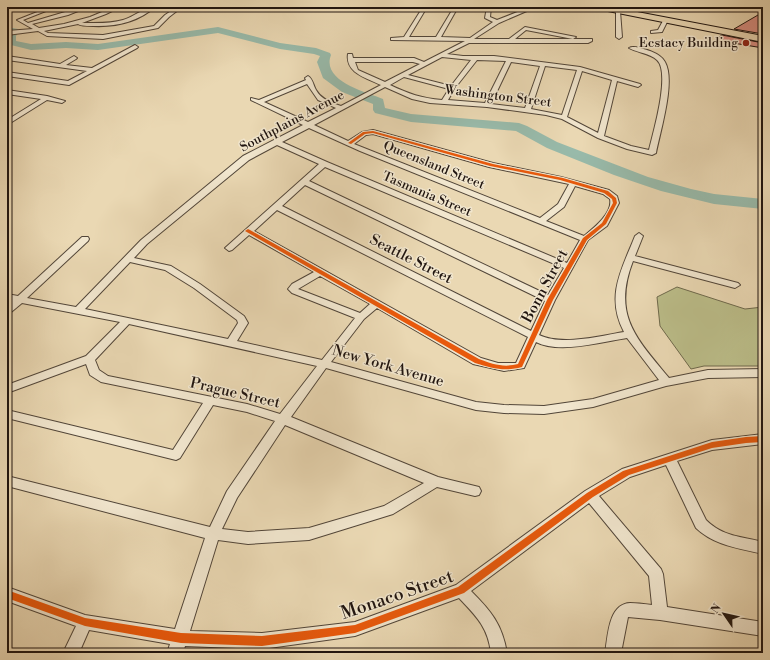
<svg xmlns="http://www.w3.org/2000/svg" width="770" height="660" viewBox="0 0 770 660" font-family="'Libre Bodoni',serif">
<rect width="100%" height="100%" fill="#ead8b3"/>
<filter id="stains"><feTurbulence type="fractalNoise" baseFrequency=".005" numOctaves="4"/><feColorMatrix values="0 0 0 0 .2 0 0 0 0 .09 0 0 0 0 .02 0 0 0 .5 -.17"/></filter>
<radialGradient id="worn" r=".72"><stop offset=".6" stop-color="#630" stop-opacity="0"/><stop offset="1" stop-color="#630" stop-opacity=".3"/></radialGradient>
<!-- green -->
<path fill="#bbbd89" stroke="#6e694c" d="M677,287L745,309L763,307V366H704L691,369L660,326L657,297Z"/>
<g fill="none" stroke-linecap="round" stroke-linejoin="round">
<!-- river -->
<path fill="#98baaa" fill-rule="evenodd" d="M7,27L18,29L19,31L16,36V41L31,44L66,42L98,44L218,27L280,43L316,48L330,53L331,55C321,81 365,92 383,99L385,108L411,114L519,123L527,126L557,142L648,177L691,189L714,194L763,199V209L714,204L661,191L614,175L547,148L516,131L411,122L375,113L373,110V104L342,92L323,78L317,62L320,56L314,54L280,49L218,33L98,50L66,48L31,50L7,44Z"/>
</g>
<!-- building -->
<path fill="#d98e82" stroke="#201510" d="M758,15L763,16V34L734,29Z
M722,35L763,43V48L715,40Z"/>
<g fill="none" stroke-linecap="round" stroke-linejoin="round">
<defs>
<path id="street" d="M50,7H56L23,20L28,23L82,7H88L68,15L32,24L39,28L64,24L90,17L114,7H120L106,14L82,23C96,23 110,24 123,20C134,17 144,7 155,7C138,22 115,27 93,26C88,26 81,26 78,24L44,31L48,33L103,35L154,26L165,15L177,7H182L169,17L158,28L103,39L47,36L38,31L7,35V31L33,29L17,20Z
M423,7H427L409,37H436L454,7H458L441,37L470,38L493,22L485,18L487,7H491L490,17L497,20L530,7H536L499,23L474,39H509L525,27L576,37L573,39L526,30L515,39H592V41L588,43H469L447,54L463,56H494L580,67L640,84L641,85L638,87L617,81L604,136L631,146L649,150C653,133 671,73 657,60C650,53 638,53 629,48C634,45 644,49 650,51C655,53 662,56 665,62C676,81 660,132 656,153L652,155L627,149L598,138L562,119L546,115L487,107L430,103L412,99L385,87L314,125L348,141L362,132L373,130L493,163L561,177L609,190L617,196L619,203L607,226L588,240L555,300L539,335C562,346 600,336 624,332C605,296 622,269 635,236L639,233L643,236L635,256L738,283L740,285L735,288L633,261C612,315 636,338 669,378L708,370L763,369V377L708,378L666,386L593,407L544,414L504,413L476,410L326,368L291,417L438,477L479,487L481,491L479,495L475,496L437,487L393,514L309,540L248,544L218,540L190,631L262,633L355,622L456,585L585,491L622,469L712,440L763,434V444L712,450L677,461L706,520C723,537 741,536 763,542V554C739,548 715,546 696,528L666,465L630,477L599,496L661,569L663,574L667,607L763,622V636L660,620L628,617L621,653H605C608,637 608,604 630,603C637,603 645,604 652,605L649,576L589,503L471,591C491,611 502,624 507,653H491C488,627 476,616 459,598L355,636L262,649L185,646L183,653H167L170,644L89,630L79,653H63L76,626L7,601V587L85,615L175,629L205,538L7,486V476L210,527L227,491L275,421L247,412L213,405L180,458L176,460L7,418V410L173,450L203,403L101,382L90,375L86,364L7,393V385L86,356L120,322L22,303L10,313L7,314V306L12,301L7,300V294L18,296L82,237H88L89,239L88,241L27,298L76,307L141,240L243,156L303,125L251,100V98L259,100L306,80L305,78L308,76C313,79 313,85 316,90C321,99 331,103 341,106L381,85C367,78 345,73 348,54H352L353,58H414L424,62L465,41L391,40V38L404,37ZM442,57L471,60L451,86L408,75ZM477,60L506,61L485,103L448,100L455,88ZM355,62H413L420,64L385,82L358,70ZM511,62L540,66L525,108L491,104ZM545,66L577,70L562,115L531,109ZM582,71L612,80L598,133L567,117ZM404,77L449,89L442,100C421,98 409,94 390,85ZM307,84L318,100L336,108L308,122L264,102ZM309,128L360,151L580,240L567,263L327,162L282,142ZM373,134L489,167L569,184L558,204L540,218L354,144L366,135ZM277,145L319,164L225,248L229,251L232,250L249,235L314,272L292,284L288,289L292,293L355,318L322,360L237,341L248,323L244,316L200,284L171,266L134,258L147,244L249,160ZM325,167L564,268L548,295L309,181ZM305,185L545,301L531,331L282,206ZM575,186L603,194L610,199C613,213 594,228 584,236L546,221L564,207ZM277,210L528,337L516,363H498L481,358L254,231ZM130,262L165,270L194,288L237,320L238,323L228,339L85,309ZM320,276L370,304L360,313L298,289ZM377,308L473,364L504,371L524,368L536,342C559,354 602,342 627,338L659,380L593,399L544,406L504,405L476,402L331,362L364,319ZM129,324L317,366L280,414L247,404L108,376L99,370L95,360ZM285,425L424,483L384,506L309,528L248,532L222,529L237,498Z
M637,7H641L637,13H633Z
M618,10L620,11L622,37L619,39L616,37V11Z
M664,19L668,20L662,32L651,33V31L658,30Z
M135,45L138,47L137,48L69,85L7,76V72L68,81L87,71L7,60V56L60,64L74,56L77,58L76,59L66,65L92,68Z
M7,90L47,96L65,101L62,103L47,100L7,125V120L41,99L7,94Z"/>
<path id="highway" d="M594,7H611L763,36V42L598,9Z"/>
</defs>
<!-- street casing -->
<use href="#street" stroke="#524639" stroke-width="2"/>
<!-- highway casing -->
<use href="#highway" stroke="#201510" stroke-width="2"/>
<!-- street -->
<use href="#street" fill="#f1e6ce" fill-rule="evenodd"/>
<!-- highway -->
<use href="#highway" fill="#ead8b3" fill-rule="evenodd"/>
<defs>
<path id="cycleway" d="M373,131L493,164L563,178L608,191L616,198L617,203L606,224L587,240L553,300L522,367C504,372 492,368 475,363L245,231L248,229L250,230L479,359C492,364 504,368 518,364L547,300L583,238L602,223L613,203L612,199L604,193L560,180L490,166L373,133L365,134L351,144L348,143L363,132Z
M763,436V442L746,443L712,448L629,475L593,497L464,593L355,633L262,646L181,643L85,626L7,598V590L85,618L181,633L262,636L355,625L458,587L587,493L623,471L712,442L746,437Z"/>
</defs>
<!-- cycleway casing -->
<use href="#cycleway" stroke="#f1e6ce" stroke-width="2"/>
<!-- cycleway -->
<use href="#cycleway" fill="#e8590c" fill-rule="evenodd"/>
</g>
<!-- markers -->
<circle fill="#8f2418" stroke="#f1e6ce" stroke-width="1.5" cx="746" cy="43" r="4"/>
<g text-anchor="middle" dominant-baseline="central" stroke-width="3" stroke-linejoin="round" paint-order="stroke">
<!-- far-poi labels -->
<g font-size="13" fill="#201510" stroke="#f1e6ce" text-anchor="end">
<text x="738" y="43">Ecstacy Building</text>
</g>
<!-- far-street labels -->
<g font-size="13" fill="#201510" stroke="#f1e6ce">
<text transform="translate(498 96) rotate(7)">Washington Street</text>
<text transform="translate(292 121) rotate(-28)">Southplains Avenue</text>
<text transform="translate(434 165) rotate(22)">Queensland Street</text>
<text transform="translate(427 194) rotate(23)">Tasmania Street</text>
</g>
<!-- street labels -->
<g font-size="15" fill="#201510" stroke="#f1e6ce">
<text transform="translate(411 259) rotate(27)">Seattle Street</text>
<text transform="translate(545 286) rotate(-62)">Bonn Street</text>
<text transform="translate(388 366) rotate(16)">New York Avenue</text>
<text transform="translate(235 393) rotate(13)">Prague Street</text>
</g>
<!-- near-street labels -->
<g font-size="18" fill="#201510" stroke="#f1e6ce">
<text transform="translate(397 595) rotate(-19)">Monaco Street</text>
</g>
</g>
<!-- margin -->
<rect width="770" height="660" fill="none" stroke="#ead8b3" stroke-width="24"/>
<rect x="8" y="8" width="754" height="644" fill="none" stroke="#201510" stroke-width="2"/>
<rect x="12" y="12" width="746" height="636" fill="none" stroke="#201510"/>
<!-- north arrow -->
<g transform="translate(724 614) rotate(304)" stroke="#f1e6ce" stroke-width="3" paint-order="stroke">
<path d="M0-3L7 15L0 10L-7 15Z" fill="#201510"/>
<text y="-6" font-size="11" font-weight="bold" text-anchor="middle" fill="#201510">N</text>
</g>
<rect width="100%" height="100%" filter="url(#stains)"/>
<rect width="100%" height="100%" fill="url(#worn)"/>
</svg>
